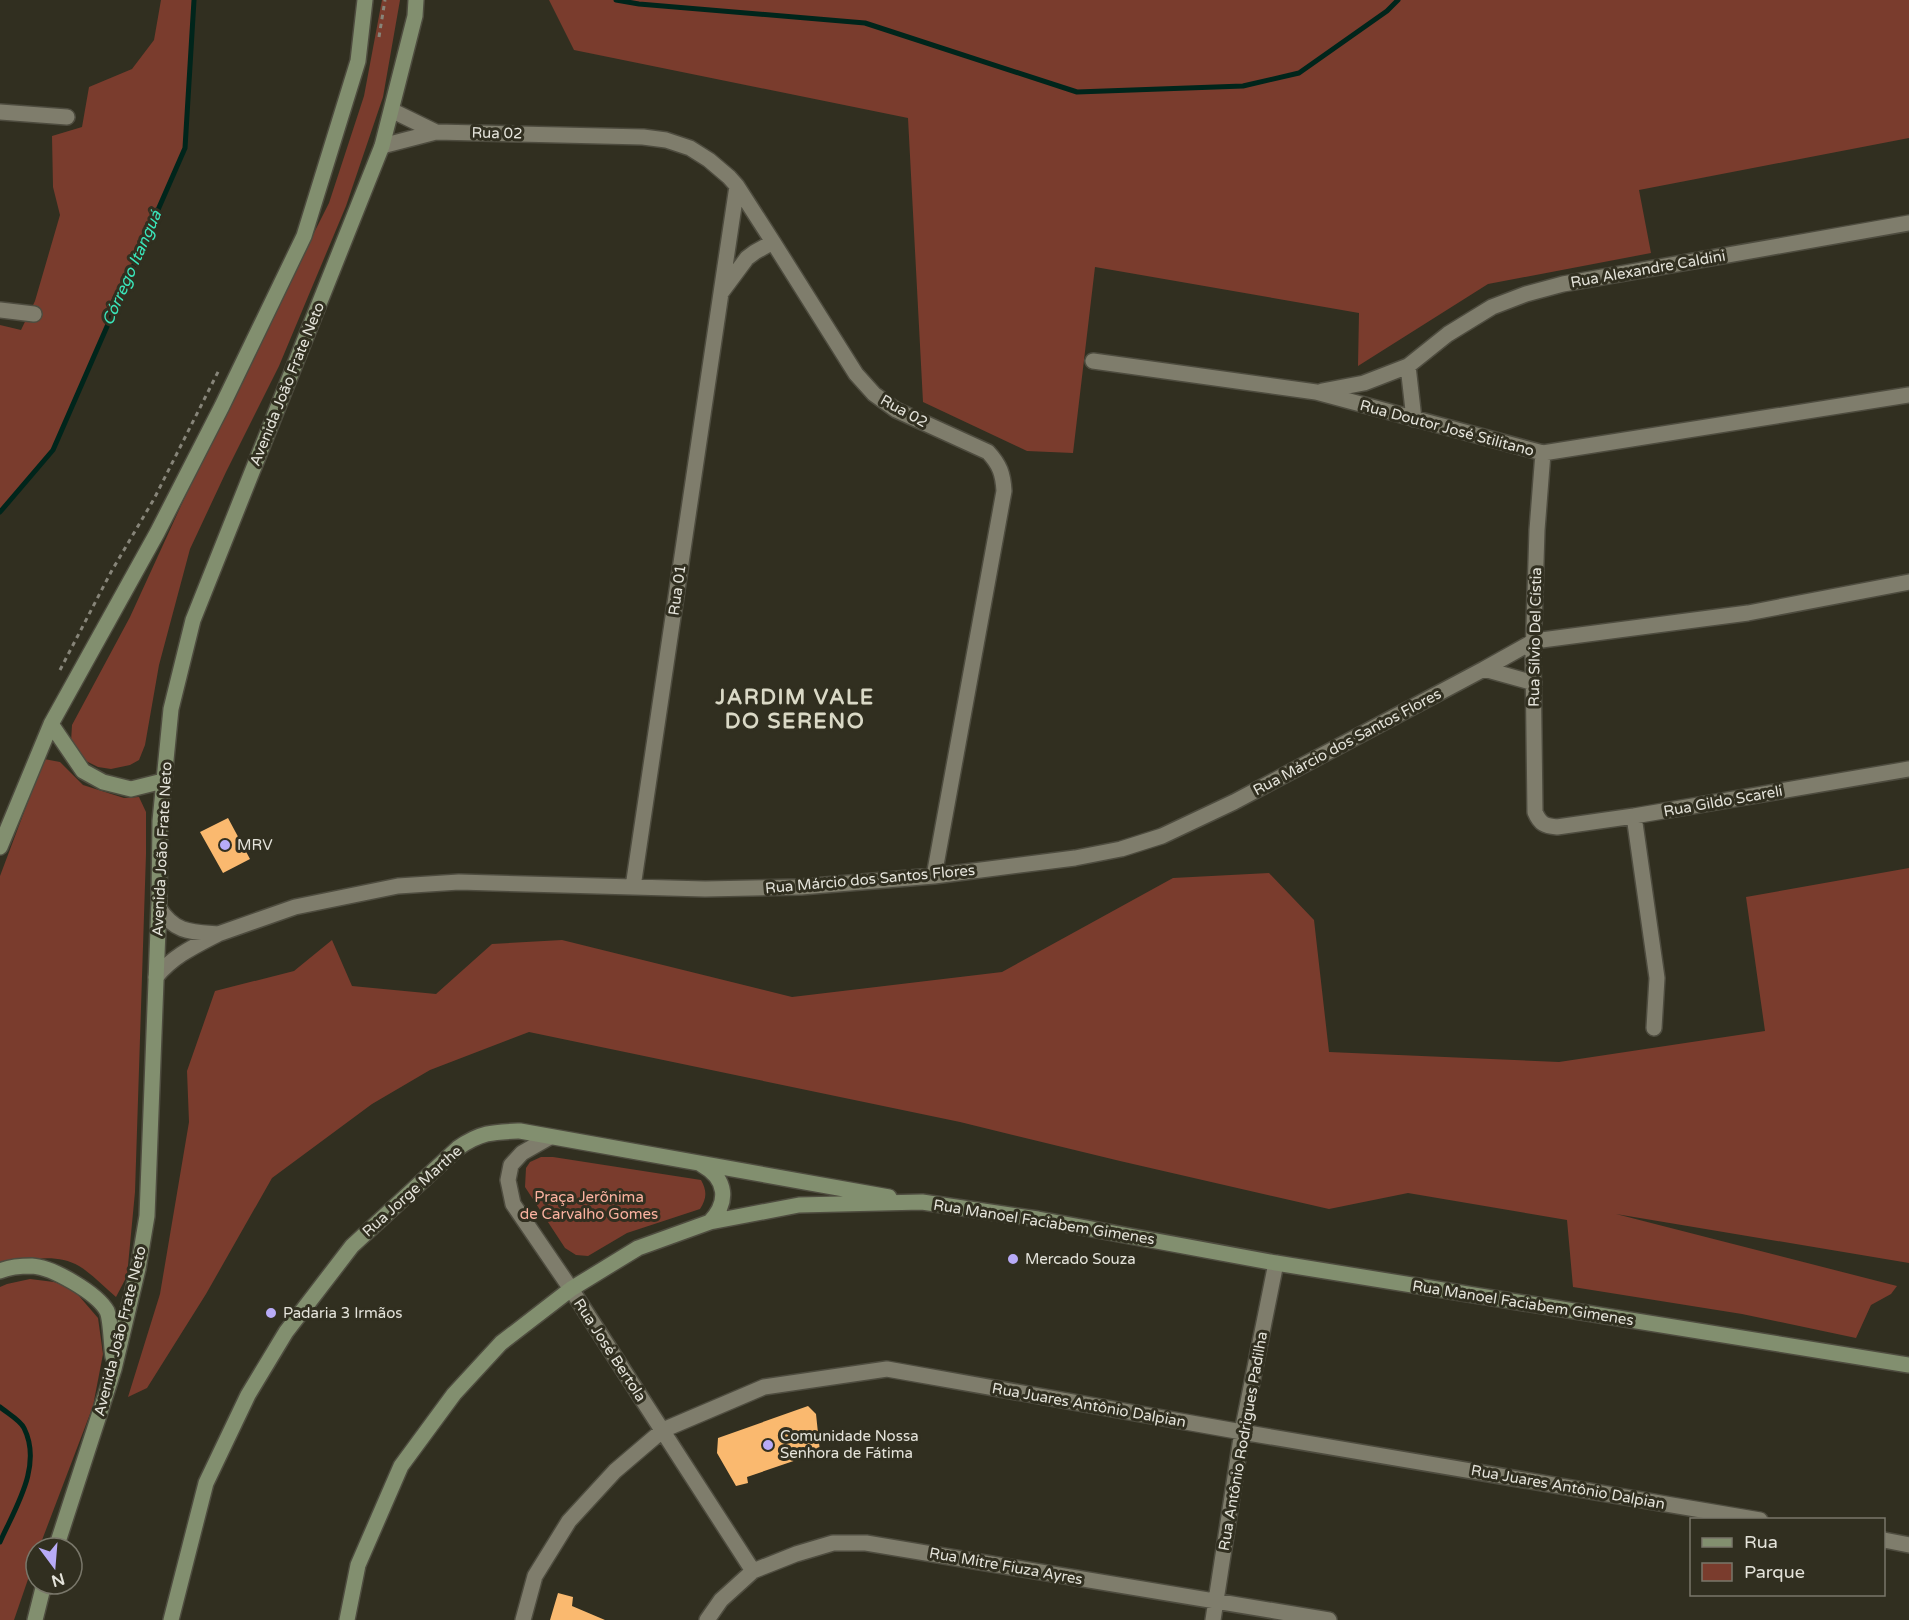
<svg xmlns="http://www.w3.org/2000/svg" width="1909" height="1620" viewBox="0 0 1909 1620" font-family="'Varela Round',sans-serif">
<rect width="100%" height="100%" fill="#312f20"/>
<!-- green -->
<path fill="#7a3c2d" d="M161,0H194L185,148L53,450L0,512V325L21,330L35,301L60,215L53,187L52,136L82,127L89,87L132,69L154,40Z
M382,0H400L383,97L346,206L279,366L226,472L190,549L159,665L145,745L139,760L130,765L111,769L98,767L86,761L78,755L71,742L72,725L130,617L223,414L329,203L364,96Z
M549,0H1909V138L1639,190L1651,253L1488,284L1358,366L1359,313L1095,267L1073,453L1027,451L923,402L908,118L574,50Z
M44,759L60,762L83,785L124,798L139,797L146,812V854L135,1192L127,1276L116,1297C104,1287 92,1274 79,1266C56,1252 25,1260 0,1265V876Z
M1909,868V1263L1616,1214L1897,1286L1891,1294L1871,1305L1856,1338L1742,1314L1573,1287L1567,1220L1408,1193L1329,1209L1120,1161L960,1122L529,1032L430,1070L372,1104L272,1178L206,1294L147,1388L128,1397L160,1294L189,1122L187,1071L215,991L294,971L332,940L352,986L436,994L492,944L562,940L792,997L1002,972L1173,878L1269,873L1314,920L1329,1052L1559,1062L1765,1031L1746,897Z
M541,1157H553L701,1180C707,1191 707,1198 700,1209L627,1233L588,1256L576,1255L565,1248L525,1187L526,1168L530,1162Z
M30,1279L54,1282L73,1289L98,1318L103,1354L93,1406L39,1548H36V1556L14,1620H0V1287L7,1284Z"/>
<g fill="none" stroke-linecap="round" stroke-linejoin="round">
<!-- stream -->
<path stroke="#00251b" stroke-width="5" d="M616,0L639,4L865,23L1077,92L1243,86L1299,73L1387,11L1398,0
M0,512L53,450L185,148L194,0
M0,1407C7,1413 20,1420 24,1428C43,1466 15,1508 0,1542"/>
</g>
<!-- building -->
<path fill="#fab96f" d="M228,818L250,859L223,873L200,832Z
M808,1406L816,1414L820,1452L747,1477L748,1483L736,1486L717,1453L718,1438Z
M558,1593L573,1597L572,1606L605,1620H550Z"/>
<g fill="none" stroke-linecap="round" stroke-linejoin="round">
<defs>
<path id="street" d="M0,112L67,117
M436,132L643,137L666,140L690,148L709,160L729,177L737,186L773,242L856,374L874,394L896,410L988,452C1000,465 1003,474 1004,491L934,876
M382,146L436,132L393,111
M737,186L721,293L747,258L755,252L773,242
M0,310L34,314
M1093,361L1316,392L1543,453L1909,395
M1408,366L1414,419
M1322,391L1364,383L1408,366L1448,334L1492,307L1526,294L1563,284L1909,223
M1543,453L1537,530L1533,657L1535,812C1540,824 1545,826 1557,827L1634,816L1909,769
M1534,683L1484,669L1534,641L1748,613L1909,582
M1634,816L1657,978L1654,1028
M633,887L721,293
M218,934L295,907L398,886L459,882L705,889L801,887L934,876L1075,858L1121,849L1162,836L1234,802L1484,669
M156,977C173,956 195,946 218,934C191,932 175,933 159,908
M550,1137L522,1153L511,1165L508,1180L513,1204L571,1289L753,1571
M1884,1540L1909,1545
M523,1620L535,1576L569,1521L615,1471L663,1430L764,1387L887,1369L1242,1432L1760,1520
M707,1620L721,1600L753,1571L796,1554L833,1543H866L1329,1620
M1213,1620L1242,1432L1276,1263"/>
<path id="secondary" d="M51,724L83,771L103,782L131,789L163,781
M0,847L51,724L157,533L222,406L304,236L358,61L365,0
M702,1165C727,1179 729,1202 710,1222
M0,1271C9,1267 22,1266 32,1266C52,1267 97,1293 107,1311C111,1320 111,1346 113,1357
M56,1548L114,1369L138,1269L147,1216L159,903L160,821L171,709L193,620L382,146L415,16L416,0
M35,1620L44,1584
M171,1620L206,1483L248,1395L286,1332L352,1246L458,1148C481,1132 493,1132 520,1131L889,1197
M347,1620L358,1565L401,1466L454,1394L501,1343L571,1289L638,1248L710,1222L799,1205L922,1202L1038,1219L1276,1263L1909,1365"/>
</defs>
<!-- street casing -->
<use href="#street" stroke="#4e4c3f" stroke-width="18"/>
<!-- secondary casing -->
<use href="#secondary" stroke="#4e4c3f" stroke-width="18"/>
<!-- path -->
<path stroke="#878579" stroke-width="3" stroke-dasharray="4.5 4.5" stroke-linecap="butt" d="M379,37L385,0
M60,670L111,572L154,499L220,368"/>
<!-- street -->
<use href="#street" stroke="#7f7d6c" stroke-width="15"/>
<!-- secondary -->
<use href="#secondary" stroke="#828f6f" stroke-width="15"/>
</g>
<!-- markers -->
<g fill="#b8abf7" stroke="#312f20" stroke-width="2">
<circle cx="225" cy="845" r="6"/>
<circle cx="1013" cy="1259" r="6"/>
<circle cx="271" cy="1313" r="6"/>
<circle cx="768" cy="1445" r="6"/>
</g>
<g text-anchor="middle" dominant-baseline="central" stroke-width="6" stroke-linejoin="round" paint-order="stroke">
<!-- street labels -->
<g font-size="15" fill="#e4e3da" stroke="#312f20">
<text transform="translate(497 133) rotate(1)">Rua 02</text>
<text transform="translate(1648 269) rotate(-10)">Rua Alexandre Caldini</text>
<text transform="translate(287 384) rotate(-68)">Avenida João Frate Neto</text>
<text transform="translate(904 411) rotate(29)">Rua 02</text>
<text transform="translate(1447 428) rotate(15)">Rua Doutor José Stilitano</text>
<text transform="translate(677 590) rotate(-82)">Rua 01</text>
<text transform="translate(1535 637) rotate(-89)">Rua Sílvio Del Cístia</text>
<text transform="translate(1347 742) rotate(-28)">Rua Márcio dos Santos Flores</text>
<text transform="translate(1723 801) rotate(-10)">Rua Gildo Scareli</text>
<text transform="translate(162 849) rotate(-87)">Avenida João Frate Neto</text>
<text transform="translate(870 879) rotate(-5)">Rua Márcio dos Santos Flores</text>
<text transform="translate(412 1191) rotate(-42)">Rua Jorge Marthe</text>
<text transform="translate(1044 1222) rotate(9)">Rua Manoel Faciabem Gimenes</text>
<text transform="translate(1523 1303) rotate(9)">Rua Manoel Faciabem Gimenes</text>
<text transform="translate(120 1331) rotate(-76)">Avenida João Frate Neto</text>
<text transform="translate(610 1350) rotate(57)">Rua José Bertola</text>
<text transform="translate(1089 1405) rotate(10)">Rua Juares Antônio Dalpian</text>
<text transform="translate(1243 1441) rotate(-80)">Rua Antônio Rodrigues Padilha</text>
<text transform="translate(1568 1487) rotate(10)">Rua Juares Antônio Dalpian</text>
<text transform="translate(1006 1566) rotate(10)">Rua Mitre Fiuza Ayres</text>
</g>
<!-- poi labels -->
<g font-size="15" fill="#e4e3da" stroke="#312f20" text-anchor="start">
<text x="237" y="845">MRV</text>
<text x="1025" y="1259">Mercado Souza</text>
<text x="283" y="1313">Padaria 3 Irmãos</text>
<text x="780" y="1436">Comunidade Nossa<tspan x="780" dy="17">Senhora de Fátima</tspan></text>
</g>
<!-- park labels -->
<g font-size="15" fill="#fbb2a0" stroke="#312f20">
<text x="589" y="1197">Praça Jerõnima<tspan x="589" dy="17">de Carvalho Gomes</tspan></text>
</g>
<!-- water labels -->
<g font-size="16" font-style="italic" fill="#3ae5ba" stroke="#312f20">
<text transform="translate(132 268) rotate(-66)">Córrego Itanguá</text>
</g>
<!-- district labels -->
<g font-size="21" font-weight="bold" letter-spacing="1.5" fill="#dad9c6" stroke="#312f20">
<text x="795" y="697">JARDIM VALE<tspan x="795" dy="24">DO SERENO</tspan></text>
</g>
</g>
<!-- legend -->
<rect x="1690" y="1518" width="195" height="78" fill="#312f20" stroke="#79776a" stroke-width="1.5"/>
<rect x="1702" y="1538" width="30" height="9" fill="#828f6f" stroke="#79776a" stroke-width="1.5"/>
<text x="1744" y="1548" font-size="18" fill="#e4e3da">Rua</text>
<rect x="1702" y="1563" width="30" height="18" fill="#7a3c2d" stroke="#79776a" stroke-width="1.5"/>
<text x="1744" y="1578" font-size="18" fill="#e4e3da">Parque</text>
<!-- north arrow -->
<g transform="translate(54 1566) rotate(164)"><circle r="28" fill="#312f20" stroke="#79776a" stroke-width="1.5"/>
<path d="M0-4.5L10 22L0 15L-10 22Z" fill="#b8abf7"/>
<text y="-9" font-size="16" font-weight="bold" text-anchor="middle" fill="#e4e3da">N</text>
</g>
</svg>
